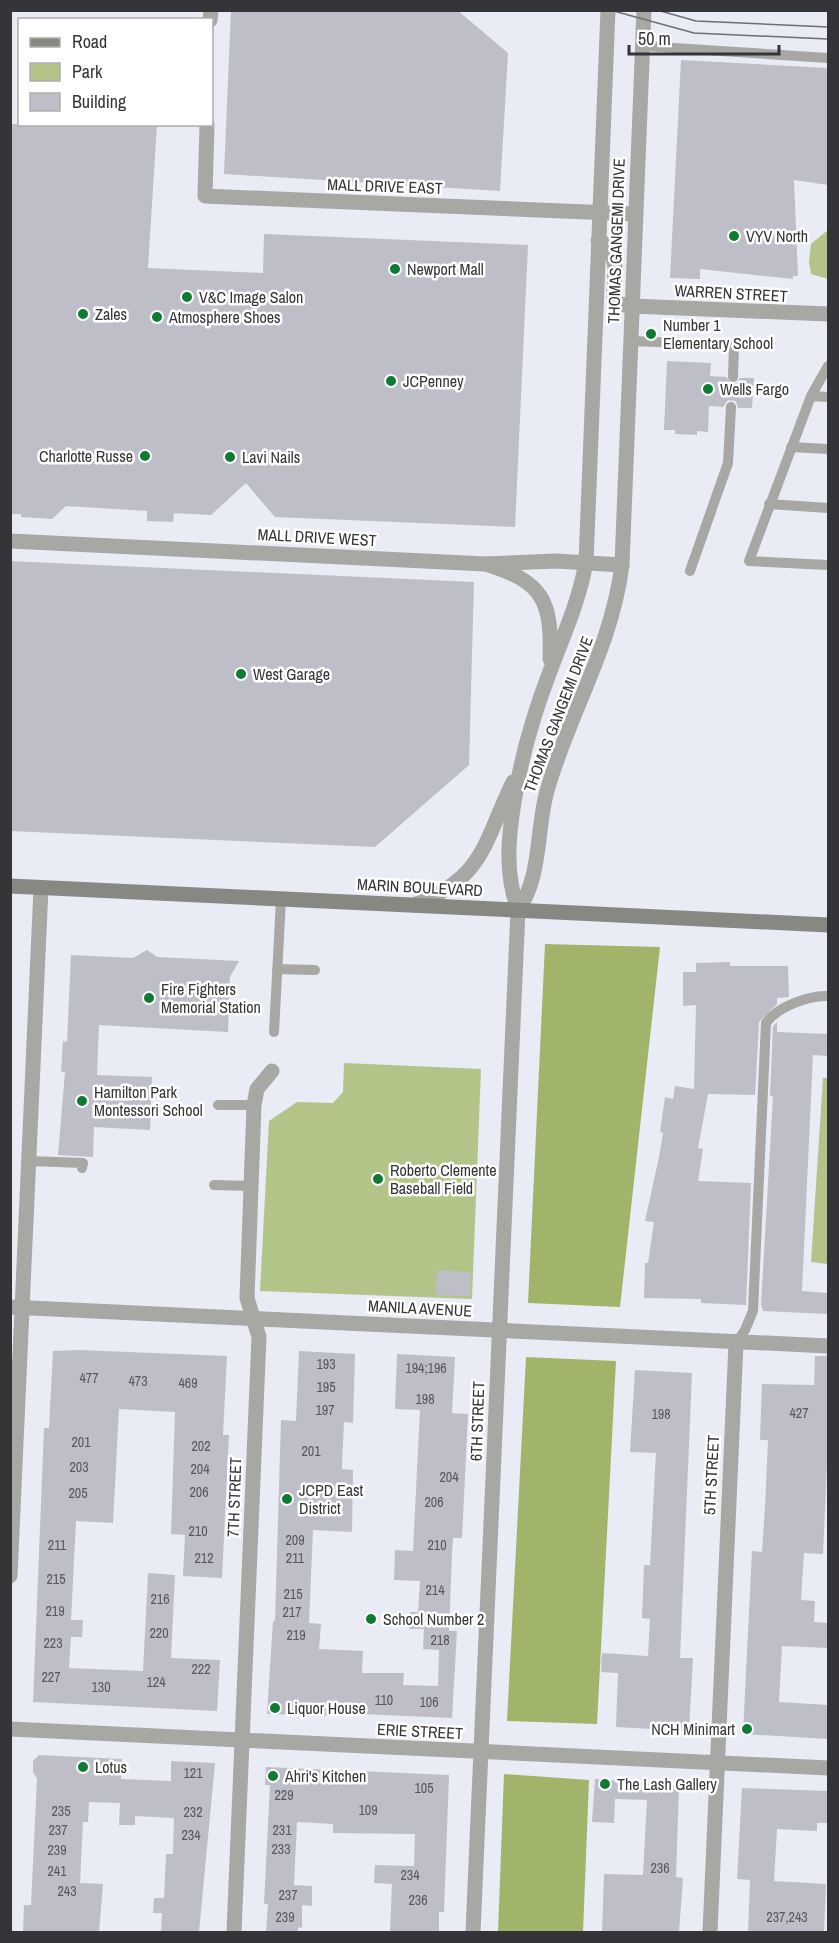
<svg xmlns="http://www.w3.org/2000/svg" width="839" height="1943" viewBox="0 0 839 1943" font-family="'Archivo Narrow',sans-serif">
<rect width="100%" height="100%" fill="#e9ebf5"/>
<!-- green -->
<path fill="#b3c489" d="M828,230V279L811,274L809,262L811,244Z
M344,1063L481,1069L472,1299L260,1291L269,1121L297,1102L333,1103L343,1092Z
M823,1078H828V1264L811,1262Z"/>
<!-- forest -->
<path fill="#a0b569" d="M545,944L660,947L620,1307L528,1303Z
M526,1357L616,1361L597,1724L507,1721Z
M504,1774L589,1780L583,1932H498Z"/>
<!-- building -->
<path fill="#bdbec8" d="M231,10H457L508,53L500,191L224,174Z
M681,60L828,68V185L794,180L798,276H793V279L700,269V279L670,278Z
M10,124H157L148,268L263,273L264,234L528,245L515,527L275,517L246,483L211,515L174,513L173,522L147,521V511L66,506L52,519L21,517V514H10Z
M667,361L711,363L710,376L726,377L732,384L737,383L740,378H754L752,408H738L736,401L728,400L723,407L709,406L708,432L697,431V435L675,434V430H664Z
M10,561L474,582L469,765L375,847L10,831Z
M147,950L157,957L239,961L230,977L228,1032L99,1025L97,1075L152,1077L150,1130L94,1127L93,1157L58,1155L65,1072H61L63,1041L67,1042L71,955L133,958Z
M730,962V966H788L789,997L777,998V1004L759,1022L755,1095L708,1094L698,1148L703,1149L698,1181L751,1183L746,1305L701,1303V1299L644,1298L645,1263H648L654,1222L645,1221L659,1157L663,1133L660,1132L665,1097L673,1099L675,1086L694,1089L696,1005L683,1006V972H696V963Z
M777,1022V1032L828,1034V1056L813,1055L802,1291L828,1293V1314L763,1311L761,1305L773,1096H770L773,1026Z
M437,1270L471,1272L470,1296L436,1295Z
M79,1350L227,1356L223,1435H229L222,1578L183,1576L185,1535L171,1534L175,1412L119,1409L113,1523L76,1521L71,1620H83L82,1637H71L69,1668L143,1671L148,1573L175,1575L171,1658L220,1660L217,1711L33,1702L44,1428H49L53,1351Z
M299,1351L355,1354L353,1423L344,1422L342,1463V1469L353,1470L352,1532L313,1530L309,1623L321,1624L319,1649L363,1651L362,1673H404L403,1685L438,1686L439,1650L423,1649L424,1629H409L410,1612H418L420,1581L394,1580L395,1550L413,1551L420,1410L395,1409L397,1354L455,1357L452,1413L468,1414L462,1538H453L452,1553L449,1631H457L452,1718L338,1713V1716L267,1714L273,1621H275L281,1420L296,1421Z
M815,1356H828V1443L823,1554L804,1553L801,1600L815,1601L814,1622L828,1623V1648L782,1646L779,1702L828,1705V1739L743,1734L752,1551L762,1552L765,1507L768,1440H760L762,1384L814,1385Z
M635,1370L692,1373L680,1658H693L689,1731L616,1727L618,1673L601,1672L602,1653L648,1656L650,1619L642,1618L644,1565H650L656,1453L630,1452Z
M39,1755L122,1759L121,1779L171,1781V1761L215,1763L199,1932H161L162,1913H153L154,1898H164L166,1854H173L174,1818L135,1816V1825H119L120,1803L89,1802L88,1822H83L80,1883L103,1884L99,1932H23L24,1905H31L37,1779L33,1772V1761Z
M266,1767L449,1775L444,1912H439V1932H390L392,1884L374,1883L375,1865L414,1866L415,1834L333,1833V1824L297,1822L294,1885L312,1886V1906L302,1905V1928L298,1927V1932H266L268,1904H264L270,1785H265Z
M595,1779L679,1786L676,1877L683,1878L679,1932H602L604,1874L643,1875L647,1800L615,1799L614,1823L592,1822Z
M742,1788L828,1791V1823H817V1831L777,1829L774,1881L826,1884L824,1932H748L750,1880L737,1879Z"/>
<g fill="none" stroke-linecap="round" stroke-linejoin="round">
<!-- service -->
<path stroke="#a7a8a4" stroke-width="10" d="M643,46L828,58
M630,341L734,345L733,377
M828,366L811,396L749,561L828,565
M811,396L828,397
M791,447L828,449
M769,504L828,508
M690,571L728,463L731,407
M277,969L315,970
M274,1032L281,899
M218,1105H254
M29,1161L83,1163L82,1168
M214,1185L251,1186
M736,1343L745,1330L753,1311L766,1023C777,1007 809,995 828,996"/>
<!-- minor -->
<path stroke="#a7a8a4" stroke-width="15" d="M210,20L211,10
M207,124L205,196L635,214
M632,306L828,314
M10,541L486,564L556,561L622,565
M10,1729L828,1768
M234,1932L259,1337L247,1298L254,1105L257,1089L272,1071
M473,1932L518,910
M710,1932L736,1343"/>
<!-- tertiary -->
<path stroke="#a7a8a4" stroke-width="15" d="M598,241L610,246L615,266L614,296L618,304L632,306
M486,564C543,582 552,600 550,659
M414,905C485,877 483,844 513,782
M518,910C542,876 536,830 547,791C569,712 611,650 622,565L644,10
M518,910C505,873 508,840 514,802C521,758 533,716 549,674C563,636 579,602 586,562L608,10
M10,1307L828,1346
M10,1576L41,888"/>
<!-- secondary -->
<path stroke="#878881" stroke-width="15" d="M10,886L828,925"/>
<!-- tram -->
<path stroke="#6e6e74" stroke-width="1.5" d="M610,10L694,33L828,39
M657,10L696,21L828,27"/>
</g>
<!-- markers -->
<g fill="#0d7c32" stroke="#fff" stroke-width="2">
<circle cx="734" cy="236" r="6"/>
<circle cx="395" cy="269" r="6"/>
<circle cx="187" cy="297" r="6"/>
<circle cx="83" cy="314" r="6"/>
<circle cx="157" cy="317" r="6"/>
<circle cx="651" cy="334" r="6"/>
<circle cx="391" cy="381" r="6"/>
<circle cx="708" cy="389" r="6"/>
<circle cx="145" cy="456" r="6"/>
<circle cx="230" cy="457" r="6"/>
<circle cx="241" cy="674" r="6"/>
<circle cx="149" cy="998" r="6"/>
<circle cx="82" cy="1101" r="6"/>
<circle cx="378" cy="1179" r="6"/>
<circle cx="287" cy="1499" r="6"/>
<circle cx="371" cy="1619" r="6"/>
<circle cx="275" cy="1708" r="6"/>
<circle cx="747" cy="1729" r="6"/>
<circle cx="83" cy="1767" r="6"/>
<circle cx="273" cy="1776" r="6"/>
<circle cx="605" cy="1784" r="6"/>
</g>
<g text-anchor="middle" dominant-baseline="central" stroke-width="5" stroke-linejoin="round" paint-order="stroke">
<!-- number labels -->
<g font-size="14" fill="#57575d">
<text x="326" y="1364">193</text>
<text x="426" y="1368">194;196</text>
<text x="89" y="1378">477</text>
<text x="138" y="1381">473</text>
<text x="188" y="1383">469</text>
<text x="326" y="1387">195</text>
<text x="425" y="1399">198</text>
<text x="325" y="1410">197</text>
<text x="799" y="1413">427</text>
<text x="661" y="1414">198</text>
<text x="81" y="1442">201</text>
<text x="201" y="1446">202</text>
<text x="311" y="1451">201</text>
<text x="79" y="1467">203</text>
<text x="200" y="1469">204</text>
<text x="449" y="1477">204</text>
<text x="199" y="1492">206</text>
<text x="78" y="1493">205</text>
<text x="434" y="1502">206</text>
<text x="198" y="1531">210</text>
<text x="295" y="1540">209</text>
<text x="57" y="1545">211</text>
<text x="437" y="1545">210</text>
<text x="204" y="1558">212</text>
<text x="295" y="1558">211</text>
<text x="56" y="1579">215</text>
<text x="435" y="1590">214</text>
<text x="293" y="1594">215</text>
<text x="160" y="1599">216</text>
<text x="55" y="1611">219</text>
<text x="292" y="1612">217</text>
<text x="159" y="1633">220</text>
<text x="296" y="1635">219</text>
<text x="440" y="1640">218</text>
<text x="53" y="1643">223</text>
<text x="201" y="1669">222</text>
<text x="51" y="1677">227</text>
<text x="156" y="1682">124</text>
<text x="101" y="1687">130</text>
<text x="384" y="1700">110</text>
<text x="429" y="1702">106</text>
<text x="193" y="1773">121</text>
<text x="424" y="1788">105</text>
<text x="284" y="1795">229</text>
<text x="368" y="1810">109</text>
<text x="61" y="1811">235</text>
<text x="193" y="1812">232</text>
<text x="58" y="1830">237</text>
<text x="282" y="1830">231</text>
<text x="191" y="1835">234</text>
<text x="281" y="1849">233</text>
<text x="57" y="1850">239</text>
<text x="660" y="1868">236</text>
<text x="57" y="1871">241</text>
<text x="410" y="1875">234</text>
<text x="67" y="1891">243</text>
<text x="288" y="1895">237</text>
<text x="418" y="1900">236</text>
<text x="285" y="1917">239</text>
<text x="787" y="1917">237,243</text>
</g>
<!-- street labels -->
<g font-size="16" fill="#353539" stroke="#fff">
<text transform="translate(385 186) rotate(2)">MALL DRIVE EAST</text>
<text transform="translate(616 241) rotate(-88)">THOMAS GANGEMI DRIVE</text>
<text transform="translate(731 293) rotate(3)">WARREN STREET</text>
<text transform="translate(317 537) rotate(3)">MALL DRIVE WEST</text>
<text transform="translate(558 714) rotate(-69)">THOMAS GANGEMI DRIVE</text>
<text transform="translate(420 887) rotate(3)">MARIN BOULEVARD</text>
<text transform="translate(420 1308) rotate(3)">MANILA AVENUE</text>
<text transform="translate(477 1421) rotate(-88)">6TH STREET</text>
<text transform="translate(711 1475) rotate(-87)">5TH STREET</text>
<text transform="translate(234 1497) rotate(-88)">7TH STREET</text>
<text transform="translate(420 1731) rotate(3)">ERIE STREET</text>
</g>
<!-- poi labels -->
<g font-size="16" fill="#353539" stroke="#fff" text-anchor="start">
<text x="746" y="236">VYV North</text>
<text x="407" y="269">Newport Mall</text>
<text x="199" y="297">V&amp;C Image Salon</text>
<text x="95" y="314">Zales</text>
<text x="169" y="317">Atmosphere Shoes</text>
<text x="663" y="325">Number 1<tspan x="663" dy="18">Elementary School</tspan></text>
<text x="403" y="381">JCPenney</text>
<text x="720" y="389">Wells Fargo</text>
<text x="133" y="456" text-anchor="end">Charlotte Russe</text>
<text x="242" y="457">Lavi Nails</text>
<text x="253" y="674">West Garage</text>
<text x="161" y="989">Fire Fighters<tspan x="161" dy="18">Memorial Station</tspan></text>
<text x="94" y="1092">Hamilton Park<tspan x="94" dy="18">Montessori School</tspan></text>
<text x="390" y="1170">Roberto Clemente<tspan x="390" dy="18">Baseball Field</tspan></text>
<text x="299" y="1490">JCPD East<tspan x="299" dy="18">District</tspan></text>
<text x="383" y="1619">School Number 2</text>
<text x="287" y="1708">Liquor House</text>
<text x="735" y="1729" text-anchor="end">NCH Minimart</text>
<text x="95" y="1767">Lotus</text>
<text x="285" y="1776">Ahri's Kitchen</text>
<text x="617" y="1784">The Lash Gallery</text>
</g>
</g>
<!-- border -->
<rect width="839" height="1943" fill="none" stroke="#353539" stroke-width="24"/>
<!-- legend -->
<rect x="18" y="18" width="195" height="108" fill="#ffffff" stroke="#aeaeb0" stroke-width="1.5"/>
<rect x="30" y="38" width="30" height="9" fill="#878881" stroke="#aeaeb0" stroke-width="1.5"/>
<text x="72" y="48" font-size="18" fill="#353539">Road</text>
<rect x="30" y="63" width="30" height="18" fill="#b3c489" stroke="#aeaeb0" stroke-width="1.5"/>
<text x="72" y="78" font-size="18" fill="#353539">Park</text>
<rect x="30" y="93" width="30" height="18" fill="#bdbec8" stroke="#aeaeb0" stroke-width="1.5"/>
<text x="72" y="108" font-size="18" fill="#353539">Building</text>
<!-- scale -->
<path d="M629 45v9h150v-9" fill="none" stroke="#353539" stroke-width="3"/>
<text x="638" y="45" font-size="18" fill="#353539" stroke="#ffffff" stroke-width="4.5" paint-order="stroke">50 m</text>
</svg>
